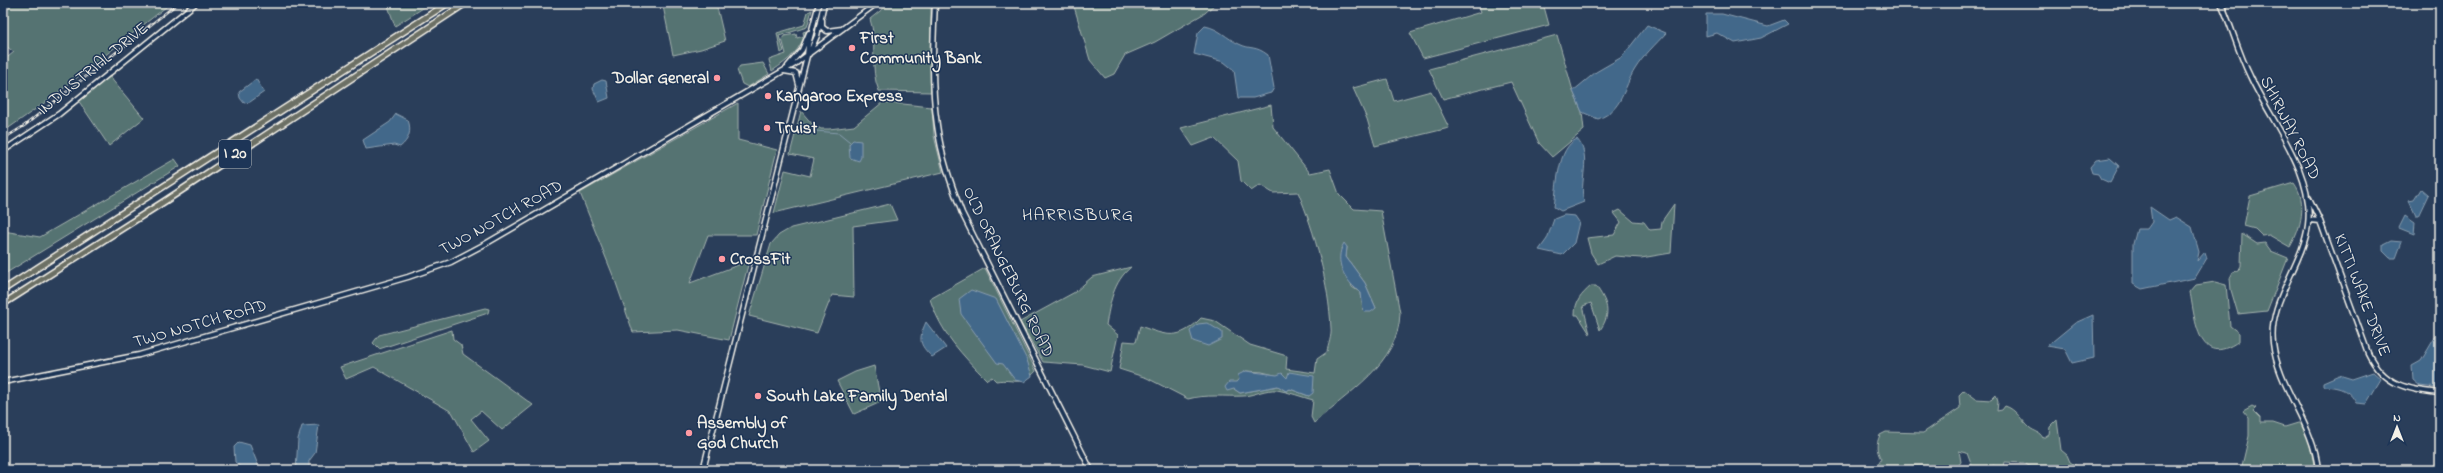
<svg xmlns="http://www.w3.org/2000/svg" width="2443" height="473" viewBox="0 0 2443 473" font-family="'Indie Flower',sans-serif">
<rect width="100%" height="100%" fill="#2a3e5a"/>
<filter id="ink" filterUnits="userSpaceOnUse"><feTurbulence type="fractalNoise" baseFrequency=".025" numOctaves="2"/><feDisplacementMap in="SourceGraphic" scale="8" xChannelSelector="R" yChannelSelector="G"/><feConvolveMatrix kernelMatrix="1 2 1 2 8 2 1 2 1" color-interpolation-filters="sRGB"/></filter>
<g filter="url(#ink)">
<!-- green -->
<path fill="#547372" stroke="#a4b2ad" fill-rule="evenodd" d="M3,3H171L50,99L3,132V61L14,52L3,44Z
M387,3H431L395,26Z
M672,3H716L725,41L701,49L673,55L663,6Z
M890,3H931V92L879,91C869,68 878,42 870,19Z
M1073,3H1216L1205,13L1155,42L1125,55L1114,74L1105,78L1090,60Z
M1478,3H1543L1549,25L1423,58L1410,33L1481,12Z
M812,10L807,27L779,36L784,51L781,53L777,33L804,25L808,12Z
M806,31C800,51 790,59 772,71L769,60L786,54L782,39L784,36L796,34L797,38L804,36L803,32Z
M1557,35L1573,91L1582,112L1584,130L1552,157L1539,143L1511,82L1443,99L1429,69Z
M763,63L769,74L748,87L742,84L737,70L740,66Z
M109,76L144,118L109,146L78,100Z
M1387,79L1394,101L1431,91L1449,128L1375,146L1367,119L1353,88Z
M883,102L932,107L934,136L943,172L774,213L785,170L810,176L814,159L790,154L801,111L813,125L821,129H829L854,126Z
M738,103V140L777,150L756,235H708L690,283L749,261L729,340L678,330L633,332L616,283L580,193Z
M1271,105L1273,127L1310,173L1330,169L1339,194L1354,209L1381,211L1400,313C1399,364 1348,392 1314,423L1311,417L1313,400C1302,397 1289,392 1277,390C1265,389 1255,395 1244,396C1225,397 1206,394 1188,399L1147,378L1119,369L1124,341L1136,342L1140,326C1167,336 1179,341 1201,318L1215,321L1250,345L1287,356L1286,369L1315,373L1317,359L1327,352C1328,345 1332,336 1331,328C1329,285 1315,232 1298,192L1273,193L1260,185L1251,191L1241,181L1238,161L1214,138L1193,146L1181,128ZM1347,247L1346,257L1365,283L1376,308L1363,310L1361,293L1352,287L1341,248ZM1246,371L1262,372L1287,378L1309,396L1290,389L1286,391L1278,386L1240,393L1234,389L1236,382Z
M175,159L180,166L3,275V231L40,237Z
M2294,183C2308,202 2301,229 2290,247L2269,235L2262,236L2255,229L2244,226L2250,196Z
M890,204L897,220L853,226L854,297L832,295L817,333L749,316L771,244L779,235L791,228Z
M1674,204L1671,253L1641,258L1615,256L1598,264L1591,253L1587,238L1614,235L1621,222L1614,213L1620,210L1633,221L1644,222L1650,230L1661,229L1662,221Z
M2242,234L2257,244L2265,243L2271,251L2288,258L2267,311L2238,314L2231,290L2230,278L2233,272L2238,271L2241,266Z
M1131,267C1113,282 1110,303 1106,325L1118,335L1110,372L1083,365L1043,362L1020,322L1075,292L1092,277Z
M985,268L1036,371C1021,388 1014,378 996,381L992,377L987,380C962,355 941,333 930,299Z
M2215,282L2226,285L2230,326L2239,333V341C2198,370 2195,319 2190,292L2196,285Z
M1591,286H1596C1607,302 1612,313 1600,330L1591,303L1583,306L1590,334L1578,315H1575C1575,301 1581,295 1591,286Z
M485,308L489,309L488,313L379,349L373,343L379,335Z
M452,330L453,339L461,345L463,354L533,405L502,430L481,411L471,419L489,441L474,452L452,412L374,367L346,379L340,367Z
M874,366L881,402L854,414L837,381L855,372Z
M1964,390L1976,399L1991,400L1996,395L1998,402L1997,411L2002,410L2005,406C2016,409 2022,421 2030,428C2035,432 2039,431 2043,438L2049,434L2050,427L2057,420L2061,450L2067,455L2070,462L2083,470H2036L2024,463L2005,462L2003,470L1993,465L1988,470H1978L1971,464L1967,453L1959,451L1961,462L1955,470C1939,470 1924,466 1908,466C1904,466 1900,468 1896,469C1890,471 1881,470 1874,470L1881,459C1876,450 1876,444 1880,435L1886,432L1923,433L1960,408L1959,395Z
M2252,406L2256,408L2253,411L2260,418V423H2273L2285,427L2298,423L2306,424L2315,470H2241L2249,436V418L2243,411Z"/>
<!-- water -->
<path fill="#42678a" stroke="#899eb0" d="M1706,14H1722L1768,26L1784,20L1788,24L1761,38L1735,43L1717,33L1706,36Z
M1647,25L1666,33C1656,44 1643,56 1635,69C1623,88 1623,110 1598,119L1582,112L1573,91L1596,72L1622,57Z
M1205,26C1220,29 1226,38 1239,44C1251,50 1255,45 1268,55L1274,88L1271,93L1253,98H1238L1234,70L1224,62L1194,54L1198,33Z
M256,79L264,92L250,102L244,103L240,98L239,92Z
M602,80L606,81L609,98L599,102L593,89L594,84Z
M396,114L408,120C412,131 409,140 400,147L394,145L366,149L363,140L390,122Z
M1577,139C1593,157 1578,182 1584,202L1561,211L1554,207C1557,187 1557,148 1577,139Z
M853,140L861,141V157L859,161L850,158L849,144Z
M2110,158L2119,166L2110,183L2101,179L2098,174L2092,173L2090,167L2096,160Z
M2421,189L2428,195L2418,216H2416L2409,201L2414,200Z
M2150,207L2169,220L2176,217L2192,227L2199,252L2197,261L2205,252L2207,258L2195,278L2142,289L2133,284V244L2137,229H2147L2152,222Z
M1564,215L1575,216L1579,222L1574,243L1562,255L1539,250L1547,239L1554,219Z
M2405,216L2415,223L2414,234L2399,228Z
M2391,241L2402,242L2396,258H2390L2383,251V245Z
M1344,243L1347,247L1346,257L1365,283L1376,308L1371,312H1365L1363,310L1361,293C1345,281 1333,262 1344,243Z
M971,290L996,299L1027,360L1032,376L1024,382L1015,380L1003,364L997,363L961,314L959,299Z
M2093,315L2094,358L2072,363L2065,349L2047,346L2075,323Z
M926,322L946,348L932,357C919,344 918,340 926,322Z
M1207,323L1222,332V339L1208,346L1193,341L1190,331L1198,324Z
M2440,329V388L2420,386L2413,380L2412,366L2421,361Z
M1246,371L1277,375L1282,373L1287,378L1289,372L1314,376L1313,393L1309,396L1290,389L1286,391L1278,386L1240,393L1234,389L1227,391L1225,387L1229,382H1236L1239,380L1238,375Z
M2373,372L2381,379L2366,404L2356,403C2349,389 2338,387 2323,386V382L2339,375L2352,379Z
M319,425L315,453L309,461V470H296L298,439L302,426Z
M239,442L250,445L260,470H244L235,462L234,447Z"/>
<g fill="none" stroke-linecap="round" stroke-linejoin="round">
<!-- stream -->
<path stroke="#899eb0" stroke-width="1" d="M801,122L816,131L839,133L850,142"/>
<defs>
<path id="secondary" d="M935,3C933,43 931,85 937,125C941,156 951,184 962,213L1091,470
M2221,3C2232,27 2238,52 2250,76C2271,122 2315,173 2308,225C2303,265 2268,301 2273,343C2278,388 2314,424 2318,470
M822,20V27L827,31L842,29
M809,54L817,36L824,3
M788,66L802,50L809,33
M784,71L796,73L799,85
M3,151L59,114L196,3
M2309,198L2320,221
M2309,220L2320,221L2368,353C2384,386 2407,389 2440,393
M3,382L139,355L408,277L451,262L487,243L795,64L877,3
M703,470L807,56L808,45L819,3"/>
<path id="highway" d="M3,290L448,3
M3,304L165,201L466,3"/>
</defs>
<!-- secondary casing -->
<use href="#secondary" stroke="#f4f1e8" stroke-width="7"/>
<!-- highway casing -->
<use href="#highway" stroke="#f4f1e8" stroke-width="8"/>
<!-- secondary -->
<use href="#secondary" stroke="#1d3557" stroke-width="4"/>
<!-- highway -->
<use href="#highway" stroke="#6c7065" stroke-width="5"/>
<defs>
<path id="rail" d="M3,139L24,126L178,3"/>
</defs>
<!-- rail casing -->
<use href="#rail" stroke="#f4f1e8" stroke-width="2.5"/>
<!-- rail -->
<use href="#rail" stroke="#1d3557" stroke-width="1" stroke-dasharray="3" stroke-linecap="butt"/>
</g>
</g>
<!-- markers -->
<g fill="#ff9aa2" stroke="#1d3557" stroke-width="1.5">
<circle cx="852" cy="48" r="4"/>
<circle cx="717" cy="78" r="4"/>
<circle cx="768" cy="96" r="4"/>
<circle cx="767" cy="128" r="4"/>
<circle cx="722" cy="259" r="4"/>
<circle cx="758" cy="396" r="4"/>
<circle cx="689" cy="433" r="4"/>
</g>
<g text-anchor="middle" dominant-baseline="central" stroke-width="3" stroke-linejoin="round" paint-order="stroke">
<!-- shield labels -->
<rect fill="#1d3557" stroke="#b4b9bc" stroke-width="1" x="219" y="140" width="32" height="28" rx="3"/>
<g font-size="16" font-weight="bold" fill="#f4f1e8">
<text x="235" y="154">I 20</text>
</g>
<!-- poi labels -->
<g font-size="17" font-weight="bold" fill="#f4f1e8" stroke="#1d3557" text-anchor="start">
<text x="860" y="38">First<tspan x="860" dy="20">Community Bank</tspan></text>
<text x="709" y="78" text-anchor="end">Dollar General</text>
<text x="776" y="96">Kangaroo Express</text>
<text x="775" y="128">Truist</text>
<text x="730" y="259">CrossFit</text>
<text x="766" y="396">South Lake Family Dental</text>
<text x="697" y="423">Assembly of<tspan x="697" dy="20">God Church</tspan></text>
</g>
<!-- street labels -->
<g font-size="17" fill="#f4f1e8" stroke="#1d3557">
<text transform="translate(93 69) rotate(-39)">INDUSTRIAL DRIVE</text>
<text transform="translate(2290 128) rotate(63)">SHIRWAY ROAD</text>
<text transform="translate(501 218) rotate(-29)">TWO NOTCH ROAD</text>
<text transform="translate(1008 272) rotate(64)">OLD ORANGEBURG ROAD</text>
<text transform="translate(2362 295) rotate(69)">KITTI WAKE DRIVE</text>
<text transform="translate(200 324) rotate(-16)">TWO NOTCH ROAD</text>
</g>
<!-- neighbourhood labels -->
<g font-size="18" letter-spacing="1" fill="#f4f1e8" stroke="#1d3557">
<text x="1078" y="216">HARRISBURG</text>
</g>
</g>
<!-- margin -->
<rect width="2443" height="473" fill="none" stroke="#1d3557" stroke-width="16"/>
<rect x="8" y="8" width="2427" height="457" fill="none" stroke="#f4f1e8" stroke-width="1.5" filter="url(#ink)"/>
<!-- north arrow -->
<g transform="translate(2397 427)" stroke="#1d3557" stroke-width="3" paint-order="stroke">
<path d="M0-3L7 15L0 10L-7 15Z" fill="#f4f1e8"/>
<text y="-6" font-size="11" font-weight="bold" text-anchor="middle" fill="#f4f1e8">N</text>
</g>
</svg>
